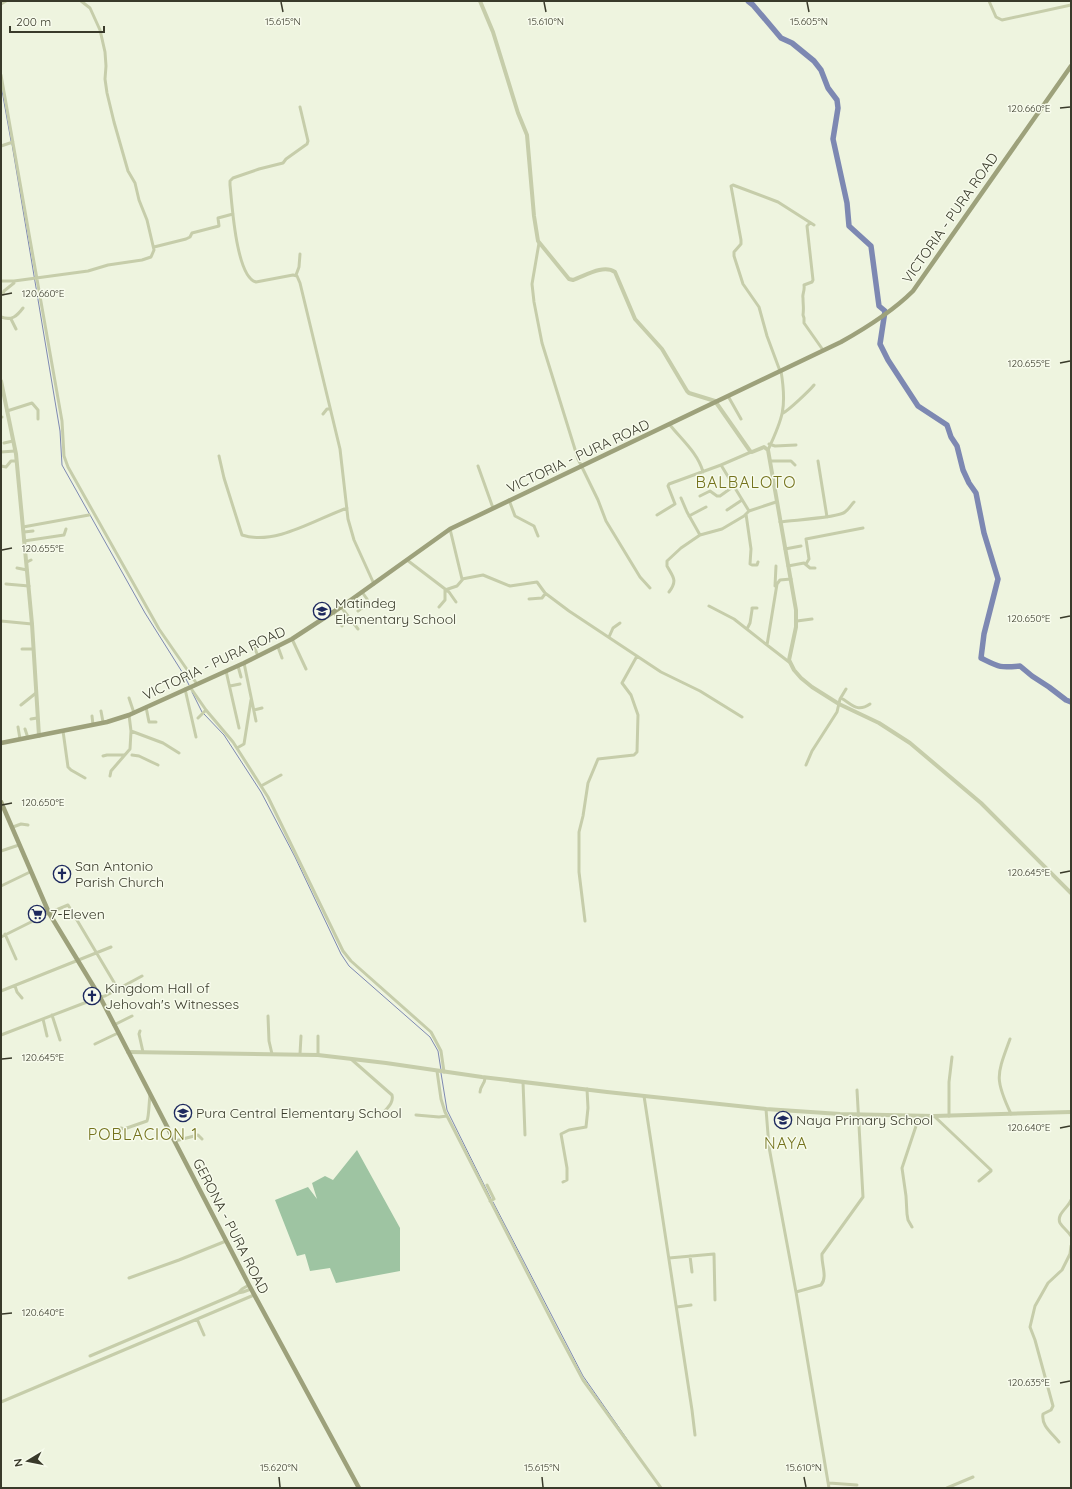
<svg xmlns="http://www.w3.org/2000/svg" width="1072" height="1489" viewBox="0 0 1072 1489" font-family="Quicksand,sans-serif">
<rect width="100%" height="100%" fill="#eef4df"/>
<!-- green -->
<path fill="#9ec4a2" d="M357,1150L400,1228V1271L336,1283L330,1268L310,1271L305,1254L297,1256L275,1200L308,1187L317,1199L312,1183L325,1176L333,1180Z"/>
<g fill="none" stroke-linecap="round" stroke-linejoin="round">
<!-- stream -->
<path stroke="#7d88b2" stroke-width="1" d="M1,85L11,141
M12,144L60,431L62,465L145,613L184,675L189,685
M192,692L202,712
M204,714L224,735L261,792L295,857L341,954L349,966L430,1037L438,1051L441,1070
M441,1073L447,1110L491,1199
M493,1202L583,1376L629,1442"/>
<!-- river -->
<path stroke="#7d88b2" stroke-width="5.5" d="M748,1L753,5L781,38L792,43L814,61L821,70L828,88L837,100L838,108L833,139L847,203L849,226L871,246L879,306L885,311L880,344L888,360L918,406L947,425L951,437L957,446L963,470L969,483L976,493L984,533L998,579L984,634L981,658C999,667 999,668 1020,666L1032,676L1049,687L1066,700L1071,702"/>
<!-- minor -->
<path stroke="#c6cdaa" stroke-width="3" d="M989,1L996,17L1002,20L1071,5
M1,4L6,1
M1,75L62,421L64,456L68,467L159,629L197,684
M300,107L308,141L307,144L286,159L283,163L259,169L233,178L230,181V185C232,203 236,277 256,282L293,275L297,276L300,283L340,449L348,519L354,540L374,584
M1,146L13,142
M810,223L807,226L813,280L812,282L804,285C805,291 802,294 803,298C803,306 804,307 803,315L804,318V323L823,350
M539,243L532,284L534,302L542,343L578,459L598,500L606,521L640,577L650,588
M154,247L186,239L190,237L192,233L219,226L218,218L233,214
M296,275L299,267L300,254
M1,281H14L88,271L108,265L142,260L151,257L154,250L147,220L139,200L135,183L128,171L114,122L107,93L105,79L106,66L105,52L100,30L90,8L81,1
M3,294L4,291L14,283V281
M1,317C12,321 17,316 23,308
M11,319L16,329
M780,371L767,336L759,307L743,284L734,256V252L741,244V240L731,186L733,185L778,202L814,225
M728,396L741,419
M7,411L32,403L38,410V419
M783,413C788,411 810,390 814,385
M323,414L327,409H330
M1,417H2
M670,425C681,439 698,453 703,472
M4,443L13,441
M769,444L775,446L796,445
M768,450C783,418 787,407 781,371
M1,452L15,451
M751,452L721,465L749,511L776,502
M219,456L224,478L242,535C275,546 316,519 347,508
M770,461H791L795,465
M818,461L827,517
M1,466L6,467L11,461H16
M478,466L493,508
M700,496L710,491L717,496H720L734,486
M681,498L687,512L700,535
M509,500L515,516L534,526L538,536
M727,510L742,500
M746,514L751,549L750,564L752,565H757L758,562
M657,515L675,504L668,486L669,484L721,465
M689,516L706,507
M780,522C792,520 838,518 845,512C849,509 851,505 854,502
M23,527L89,515
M450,529L462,579L483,575L510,586L537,582L545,593L569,611L661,672L700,691L742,717
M24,532L33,531
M24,541L64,535L66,529
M785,549L801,546
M407,560L449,592L456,602
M27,562L31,560
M806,564L809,559L806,539L863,528
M788,566L804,563L810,568H815
M17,568L27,570
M6,584L29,586
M775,586L776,566
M669,592C678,580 673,577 667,566V561L681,548L700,535L722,529L744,516L749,511
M529,599L542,598L545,594
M709,606L734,619L767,645
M341,607L358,629
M439,607L445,600V590L457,586L463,579
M358,611L368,603L367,599L362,592
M334,612L342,626
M1,621L32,624
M797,621L812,619
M747,629L750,623L752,610V608H757
M609,637L613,628L620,623
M292,639L306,669
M253,644L258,656
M278,647L282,658
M22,649H33
M789,662L767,645L777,584L780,580L791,579
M244,663L256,721
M238,666L241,677
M226,671L239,728
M230,686L240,684
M190,687L206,710L233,742L268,797L343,951L351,961L431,1032L441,1051L444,1072
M185,689L196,737
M129,698L134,713
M841,698C852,704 857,713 870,704
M21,705L36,693
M146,707L149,722H156
M254,710L262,708
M101,711L103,722
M129,715L131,731L163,743L179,753
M92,716L93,725
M198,718L206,710
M31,719L37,718
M18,727L20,739
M25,729L28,738
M63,731L68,767L71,770L85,778
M237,748L244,744L251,700
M132,755L139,756L158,765
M103,756L107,755H124
M806,765L812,751L837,712L840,699L846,689
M110,776L111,771L130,749L131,731
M261,786L281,775
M13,827L21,824L28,825
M1,851L19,845
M1,886L30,872
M585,921L579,872V832L583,816L588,783L598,759L634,755L637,752L638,715L631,695L622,683L637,656
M5,934L16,959
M1,937L49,913L68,905L118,989
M15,986L17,992L22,998
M1,991L111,947
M52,1015L60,1040
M268,1016L269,1041L272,1054
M43,1019L47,1036
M114,1025L132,1016
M140,1031L139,1034L143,1052
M1,1035L100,997L105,996L142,976
M318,1036V1055
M1010,1039C997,1075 994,1078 1011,1114
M95,1044L118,1033
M300,1054L301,1036
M351,1059L392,1095C394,1103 387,1108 382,1114
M437,1071L441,1099L445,1112L557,1331L583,1380L661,1488
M523,1082L525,1135
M480,1092C480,1086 485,1084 485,1078
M644,1096L692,1410L695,1435
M766,1109L769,1147L796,1292L829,1488
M416,1115L439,1117L447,1116
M934,1116L991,1170V1171L979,1181
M949,1116V1082L952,1057
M121,1128L124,1129L147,1121C149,1116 149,1102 150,1095
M175,1141L198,1135L202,1139
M563,1182L567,1180V1168L561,1134L569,1130L586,1127L588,1108L587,1089
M487,1185L494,1199L490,1201
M1071,1200C1069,1207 1056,1214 1060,1223C1063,1228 1068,1231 1071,1236
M912,1227L908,1220L907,1214L906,1196L902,1168L916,1126V1116
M690,1256L692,1272
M669,1258L714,1254L715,1300
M129,1278L179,1260L226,1241
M796,1292L821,1285C828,1277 821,1264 822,1254L863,1197L857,1090
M238,1293L243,1292L251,1289
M677,1307L691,1305
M197,1319L204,1335
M90,1356L238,1293L242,1289L249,1285
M1,1402L254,1295
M1059,1442C1052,1433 1041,1426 1043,1414L1051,1410L1053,1406L1035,1340L1030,1327L1035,1306L1048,1283L1062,1270L1070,1254L1071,1246
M829,1483L857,1485
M947,1488L973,1477"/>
<!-- tertiary -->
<path stroke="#c6cdaa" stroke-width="4" d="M480,1L493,32L518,113L527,135L534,216L538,241L569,279L573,280C585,276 603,264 615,272L635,319L662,349L687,391L689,393L715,401L750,451L752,452L764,447L768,450L796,610V627L789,660L794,670L801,678L812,687L839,704L879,723L910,743L981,803L1071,893
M1,381L16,454L32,624L39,736
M128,1052L318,1055L386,1063L482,1077L607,1092L766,1109L840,1114L934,1116L1071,1112"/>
<!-- secondary -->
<path stroke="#9da17b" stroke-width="4.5" d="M1,743L107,722L129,715L244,663L292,639L341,607L450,529L841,342C866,328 893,311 913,291L1071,66
M1,802L49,913L100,997L249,1285L359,1488"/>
</g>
<!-- ticks -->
<path fill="none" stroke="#393a2a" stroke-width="1.5" d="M281,2L283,12M544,2L546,12M807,2L809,12M1060,108L1070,107M2,295L12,293M1060,363L1070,361M2,550L12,548M1060,618L1070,616M2,805L12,803M1060,873L1070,871M2,1059L12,1058M1060,1128L1070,1126M2,1314L12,1313M1060,1383L1070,1381M279,1477L280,1487M542,1477L543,1487M804,1477L806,1487"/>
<!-- icons -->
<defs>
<symbol id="school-ring" viewBox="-11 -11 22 22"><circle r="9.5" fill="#f7fbec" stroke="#1d295e" stroke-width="1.5"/><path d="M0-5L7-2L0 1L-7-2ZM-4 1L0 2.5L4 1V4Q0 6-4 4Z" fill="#1d295e"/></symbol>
<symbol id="church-ring" viewBox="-11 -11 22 22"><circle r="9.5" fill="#f7fbec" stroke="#1d295e" stroke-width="1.5"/><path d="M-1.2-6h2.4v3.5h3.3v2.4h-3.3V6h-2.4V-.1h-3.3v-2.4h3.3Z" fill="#1d295e"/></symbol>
<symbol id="supermarket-ring" viewBox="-11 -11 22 22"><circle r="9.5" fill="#f7fbec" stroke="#1d295e" stroke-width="1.5"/><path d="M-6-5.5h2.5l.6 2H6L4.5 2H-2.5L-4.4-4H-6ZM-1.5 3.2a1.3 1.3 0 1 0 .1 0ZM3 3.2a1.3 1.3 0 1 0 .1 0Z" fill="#1d295e"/></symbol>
</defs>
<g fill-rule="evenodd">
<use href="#school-ring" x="312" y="601" width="20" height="20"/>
<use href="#church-ring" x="52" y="864" width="20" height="20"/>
<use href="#supermarket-ring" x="27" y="904" width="20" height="20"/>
<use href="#church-ring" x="82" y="986" width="20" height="20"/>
<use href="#school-ring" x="173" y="1103" width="20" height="20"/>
<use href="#school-ring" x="773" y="1110" width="20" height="20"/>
</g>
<g text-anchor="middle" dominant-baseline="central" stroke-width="3" stroke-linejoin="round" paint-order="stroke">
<!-- street labels -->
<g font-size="14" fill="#393a2a" stroke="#f7fbec">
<text transform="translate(950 218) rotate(-55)">VICTORIA - PURA ROAD</text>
<text transform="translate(578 456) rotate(-25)">VICTORIA - PURA ROAD</text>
<text transform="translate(214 663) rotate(-25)">VICTORIA - PURA ROAD</text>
<text transform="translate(231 1226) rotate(63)">GERONA - PURA ROAD</text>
</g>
<!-- poi labels -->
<g font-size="14" fill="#393a2a" stroke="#f7fbec" text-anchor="start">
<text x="335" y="603">Matindeg<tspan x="335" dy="16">Elementary School</tspan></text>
<text x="75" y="866">San Antonio<tspan x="75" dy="16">Parish Church</tspan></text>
<text x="50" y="914">7-Eleven</text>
<text x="105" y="988">Kingdom Hall of<tspan x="105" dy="16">Jehovah's Witnesses</tspan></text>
<text x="196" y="1113">Pura Central Elementary School</text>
<text x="796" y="1120">Naya Primary School</text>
</g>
<!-- quarter labels -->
<g font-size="16" letter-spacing="1" fill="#74731d" stroke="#f7fbec">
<text x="746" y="482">BALBALOTO</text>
<text x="143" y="1134">POBLACION 1</text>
<text x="786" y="1143">NAYA</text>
</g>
</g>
<g font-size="10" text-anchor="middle" fill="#393a2a" stroke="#f7fbec" stroke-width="3" stroke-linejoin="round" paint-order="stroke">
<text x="283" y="25">15.615°N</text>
<text x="546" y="25">15.610°N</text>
<text x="809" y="25">15.605°N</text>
<text x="1029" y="112">120.660°E</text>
<text x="43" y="297">120.660°E</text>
<text x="1029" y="367">120.655°E</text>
<text x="43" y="552">120.655°E</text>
<text x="1029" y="622">120.650°E</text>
<text x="43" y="806">120.650°E</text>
<text x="1029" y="876">120.645°E</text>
<text x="43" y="1061">120.645°E</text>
<text x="1029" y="1131">120.640°E</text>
<text x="43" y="1316">120.640°E</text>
<text x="1029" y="1386">120.635°E</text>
<text x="279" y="1471">15.620°N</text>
<text x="542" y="1471">15.615°N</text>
<text x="804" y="1471">15.610°N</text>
</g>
<!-- border -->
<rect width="1072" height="1489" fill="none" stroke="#393a2a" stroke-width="4"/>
<!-- north arrow -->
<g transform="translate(28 1461) rotate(260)" stroke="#f7fbec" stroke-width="3" paint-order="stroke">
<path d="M0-3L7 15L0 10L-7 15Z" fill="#393a2a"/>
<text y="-6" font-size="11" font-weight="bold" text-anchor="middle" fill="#393a2a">N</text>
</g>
<!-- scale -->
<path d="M10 26v6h94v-6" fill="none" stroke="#393a2a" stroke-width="2"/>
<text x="16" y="26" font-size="12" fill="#393a2a" stroke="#f7fbec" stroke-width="3" paint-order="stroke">200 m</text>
</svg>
